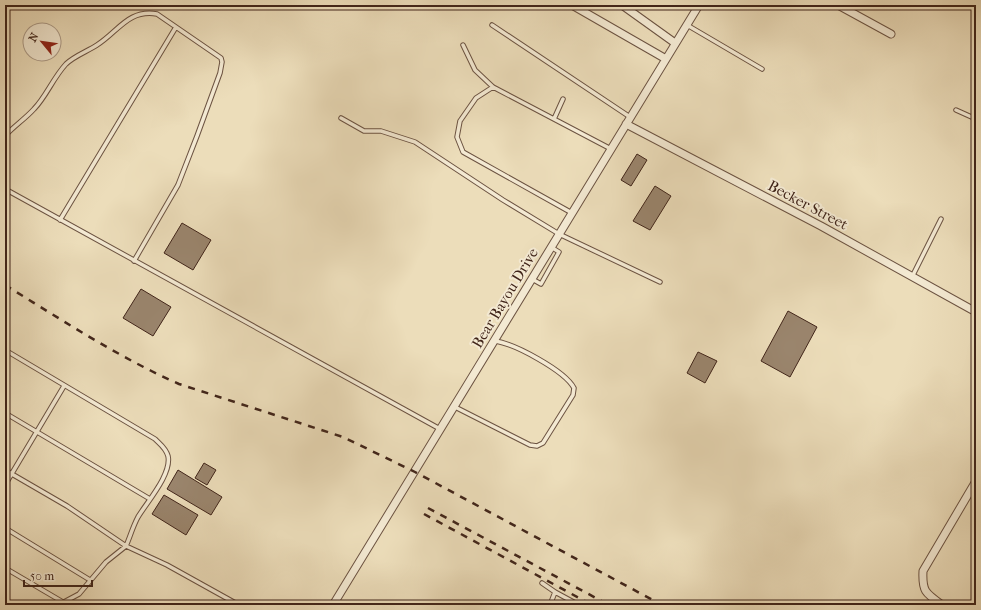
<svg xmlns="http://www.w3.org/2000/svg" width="981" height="610" viewBox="0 0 981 610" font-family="'IM FELL French Canon',serif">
<rect width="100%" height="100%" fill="#ecddba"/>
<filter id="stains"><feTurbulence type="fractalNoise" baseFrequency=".005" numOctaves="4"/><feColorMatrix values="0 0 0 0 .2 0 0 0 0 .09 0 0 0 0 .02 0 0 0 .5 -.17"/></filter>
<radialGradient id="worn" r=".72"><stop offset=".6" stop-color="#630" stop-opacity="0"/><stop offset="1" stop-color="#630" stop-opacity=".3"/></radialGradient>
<!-- building -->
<path fill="#9a856d" stroke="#41251a" d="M637,154L647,160L631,186L621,180Z
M655,186L671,196L650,230L633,221Z
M182,223L211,240L193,270L164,253Z
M141,289L171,307L153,336L123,318Z
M788,311L817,327L790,377L761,361Z
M698,352L717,361L705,383L687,373Z
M204,463L216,470L207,485L195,478Z
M178,470L222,497L211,515L167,489Z
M164,495L198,515L186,535L152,514Z"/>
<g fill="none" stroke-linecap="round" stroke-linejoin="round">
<defs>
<path id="lane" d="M492,25L630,117
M687,25L762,69
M463,45L475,70L493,87L611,149
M493,87L476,98L460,121L457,137L463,152L572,213
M956,110L976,119
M341,118L364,131H381L415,142L503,200L559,234L660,282
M554,119L563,99
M5,136C14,126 25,119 34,109C46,97 53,78 66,64C74,56 88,51 97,45C118,32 128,9 157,14L221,58L222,62L220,73L197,136L178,185L134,261
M5,189L440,429
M60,220L176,27
M912,277L941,219
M532,279L541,284L559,252L551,247
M5,350L155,439C160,444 166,448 168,456C172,474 147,502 138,517C133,526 130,537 126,546L67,506L5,470
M455,407L530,445L537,446L543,443L573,395L574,388C565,371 514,343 494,341
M5,413L150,499
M5,485L64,386
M5,528L90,580
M5,568L68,605
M542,583L555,592L550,605
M555,592L579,605
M64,602L79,594L106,562L126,546L167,565L239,605"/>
<path id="street" d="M572,5L666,59
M622,5L675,43
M838,5L891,34
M626,124L821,226L976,312
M333,605L699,5
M942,605C925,593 922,591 923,571L976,481"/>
</defs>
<!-- lane casing -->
<use href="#lane" stroke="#6c5342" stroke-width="5.5"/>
<!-- street casing -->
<use href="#street" stroke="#6c5342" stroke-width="9"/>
<!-- lane -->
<use href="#lane" stroke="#f3e9d2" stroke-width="3.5"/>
<!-- street -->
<use href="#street" stroke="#f3e9d2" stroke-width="7"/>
<!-- rail -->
<path stroke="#41251a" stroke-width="2.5" stroke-dasharray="7 7" stroke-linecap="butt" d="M5,285C62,320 118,357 179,384L343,437L415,472L662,605
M428,508L609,605
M424,514L592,605"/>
</g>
<g text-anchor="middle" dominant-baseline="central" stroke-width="4" stroke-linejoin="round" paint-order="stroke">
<!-- street labels -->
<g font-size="15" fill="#41251a" stroke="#f3e9d2">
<text transform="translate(808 205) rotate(28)">Becker Street</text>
<text transform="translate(505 298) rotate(-59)">Bear Bayou Drive</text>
</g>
</g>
<!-- margin -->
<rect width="981" height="610" fill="none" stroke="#ecddba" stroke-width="20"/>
<rect x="6" y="6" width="969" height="598" fill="none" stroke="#41251a" stroke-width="2"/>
<rect x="10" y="10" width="961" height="590" fill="none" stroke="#41251a"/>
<!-- north arrow -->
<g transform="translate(42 42) rotate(299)"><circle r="19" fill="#f3e9d2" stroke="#ac9b88"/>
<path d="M0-3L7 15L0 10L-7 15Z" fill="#8f2418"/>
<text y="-6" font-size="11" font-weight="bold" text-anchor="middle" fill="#41251a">N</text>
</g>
<!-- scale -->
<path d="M24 580v6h68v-6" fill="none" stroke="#41251a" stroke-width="2"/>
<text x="30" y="580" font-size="12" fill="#41251a" stroke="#f3e9d2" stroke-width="3" paint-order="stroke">50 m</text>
<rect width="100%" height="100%" filter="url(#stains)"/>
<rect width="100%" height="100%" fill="url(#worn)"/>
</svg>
